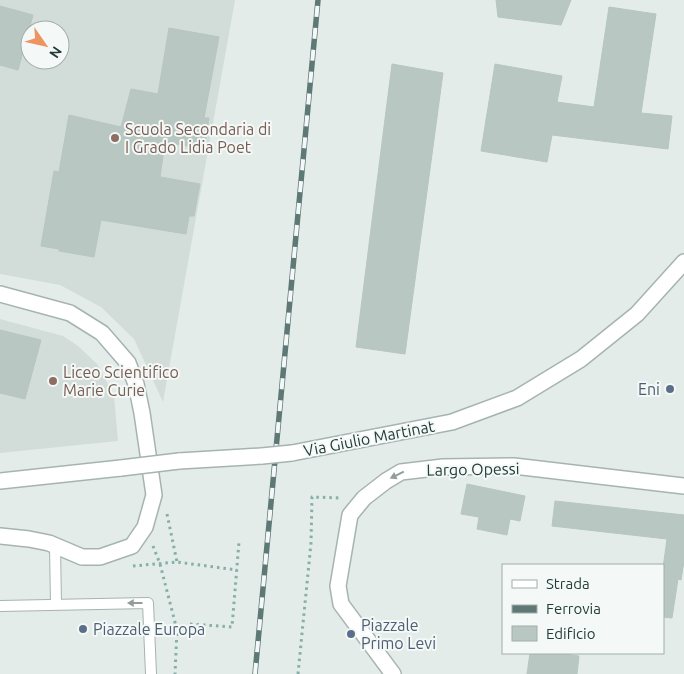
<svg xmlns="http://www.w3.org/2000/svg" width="684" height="674" viewBox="0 0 684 674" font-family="Ubuntu,sans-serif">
<rect width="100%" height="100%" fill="#e3ece9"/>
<!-- built -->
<path fill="#d2dcd9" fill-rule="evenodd" d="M0,0H235L163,402L134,339L101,307L60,285L0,274ZM30,30H60V60H30Z
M0,319L63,336L78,346L98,365L114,396L118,441L0,453Z"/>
<!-- building -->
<path fill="#b9c7c3" stroke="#b6c6c1" d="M496,0H571L561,25L498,17Z
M0,6L33,15L18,70L0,65Z
M609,7L656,14L641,113L672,116L668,149L552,135L547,162L481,151L495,64L562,76L557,102L594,107Z
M169,28L219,37L204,118H209L204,149L165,142L160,177L200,184L194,216H189L186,234L101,220L94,257L59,251V249L41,246L54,171L59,172L69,115L121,127L131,89L158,94Z
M392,64L443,73L405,354L356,347Z
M0,330L41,340L25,399L0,393Z
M467,484L525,496L520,521L510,519L507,535L477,529L479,517L461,514Z
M555,501L684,515V561L681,580L678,579L672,618L663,617V568L667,539L552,526Z
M530,653H557L579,656L577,674H527Z"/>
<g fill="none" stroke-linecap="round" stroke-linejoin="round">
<defs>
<path id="service" d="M55,546L56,604
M0,606L148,603L151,674"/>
<path id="minor" d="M0,294L70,313L102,333L128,363L136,384L142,413L154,495L145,527L132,546L100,557H82L49,543L29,539L0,536
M292,453L452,422L517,398L581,359L637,314L684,262
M179,461L262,456
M0,481L121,468
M393,674L341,604L338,586L350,515L364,498L386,481L401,472L443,467L514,466L684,486"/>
</defs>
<!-- service casing -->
<use href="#service" stroke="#a6b4b1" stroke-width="12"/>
<!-- minor casing -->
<use href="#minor" stroke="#a6b4b1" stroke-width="18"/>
<!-- path -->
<path stroke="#85afa7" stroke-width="3" stroke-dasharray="2.5 4" stroke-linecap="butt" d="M167,514L177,562
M153,546L160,564L177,630L175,674
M133,566L177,562L237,570
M190,624L232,627L239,542
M298,674L311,543L312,497L341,498"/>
<!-- service -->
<use href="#service" stroke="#fff" stroke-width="10"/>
<!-- minor -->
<use href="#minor" stroke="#fff" stroke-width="15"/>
<defs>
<path id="rail" d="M255,674L318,0"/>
</defs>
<!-- rail casing -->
<use href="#rail" stroke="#5e7975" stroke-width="5.5"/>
<!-- rail -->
<use href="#rail" stroke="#f4f9f7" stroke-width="4" stroke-dasharray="11" stroke-linecap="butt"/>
<defs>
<path id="minor-bridge" d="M262,456L292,453
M121,468L179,461"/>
</defs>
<!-- minor-bridge casing -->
<use href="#minor-bridge" stroke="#a6b4b1" stroke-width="18" stroke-linecap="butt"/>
<!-- minor-bridge -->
<use href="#minor-bridge" stroke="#fff" stroke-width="15"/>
</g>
<!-- one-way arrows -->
<defs><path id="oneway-solid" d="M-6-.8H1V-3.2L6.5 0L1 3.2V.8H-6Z" transform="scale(1.25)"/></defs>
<g fill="#929e9c">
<use href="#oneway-solid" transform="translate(397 475) rotate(154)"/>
<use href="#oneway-solid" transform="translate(135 603) rotate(180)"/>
</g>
<!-- markers -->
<g fill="#8d6e63" stroke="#f4f9f7" stroke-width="2">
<circle cx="115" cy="138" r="5"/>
<circle cx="53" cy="381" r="5"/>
</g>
<g fill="#5c6f8a" stroke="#f4f9f7" stroke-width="2">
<circle cx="670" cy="389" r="5"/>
<circle cx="83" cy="629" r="5"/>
<circle cx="351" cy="634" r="5"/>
</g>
<g text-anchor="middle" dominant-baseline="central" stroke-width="4" stroke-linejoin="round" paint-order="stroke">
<!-- education labels -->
<g font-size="16" fill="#785e54" stroke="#f4f9f7" text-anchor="start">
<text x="125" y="129">Scuola Secondaria di<tspan x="125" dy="18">I Grado Lidia Poet</tspan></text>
<text x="63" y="372">Liceo Scientifico<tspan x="63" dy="18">Marie Curie</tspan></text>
</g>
<!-- service labels -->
<g font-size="16" fill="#4e5e75" stroke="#f4f9f7" text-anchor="start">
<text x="660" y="389" text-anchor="end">Eni</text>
<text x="361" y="625">Piazzale<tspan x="361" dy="18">Primo Levi</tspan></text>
<text x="93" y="629">Piazzale Europa</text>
</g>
<!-- street labels -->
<g font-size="16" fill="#243d39" stroke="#f4f9f7">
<text transform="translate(369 438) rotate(-11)">Via Giulio Martinat</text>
<text transform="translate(473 469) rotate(-1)">Largo Opessi</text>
</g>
</g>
<!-- legend -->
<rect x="502" y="564" width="162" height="90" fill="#f4f9f7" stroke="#a1aeab"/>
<rect x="512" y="580" width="25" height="8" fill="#ffffff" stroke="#a1aeab"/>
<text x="546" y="589" font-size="15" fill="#243d39">Strada</text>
<rect x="512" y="605" width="25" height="8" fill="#5e7975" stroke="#a1aeab"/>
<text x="546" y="614" font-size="15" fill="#243d39">Ferrovia</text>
<rect x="512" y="626" width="25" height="15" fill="#b9c7c3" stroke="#a1aeab"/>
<text x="546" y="639" font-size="15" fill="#243d39">Edificio</text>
<!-- north arrow -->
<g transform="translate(45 45) rotate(124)"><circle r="24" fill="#f4f9f7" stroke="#a1aeab"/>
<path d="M0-4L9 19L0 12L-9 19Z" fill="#ec9462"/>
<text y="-8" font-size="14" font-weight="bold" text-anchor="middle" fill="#243d39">N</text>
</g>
</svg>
